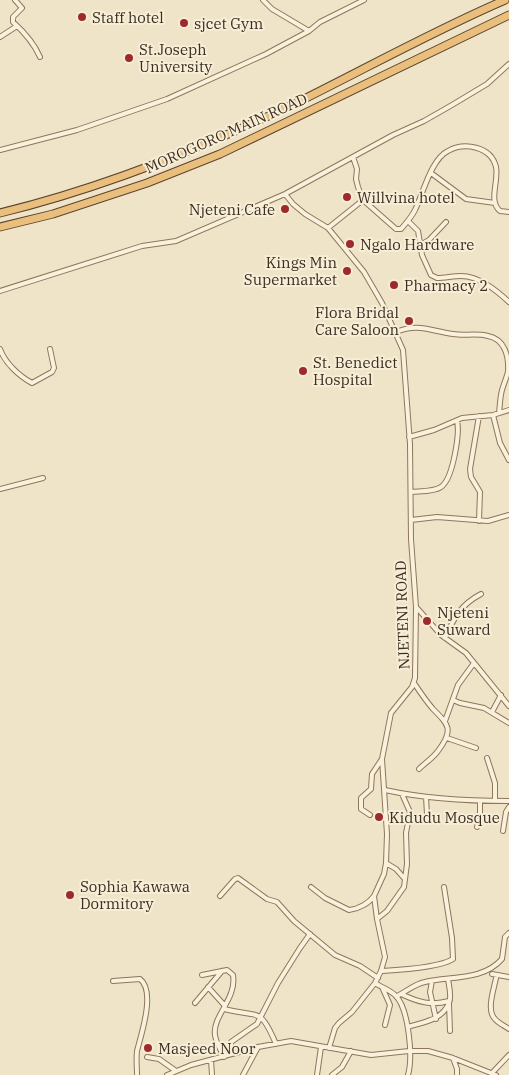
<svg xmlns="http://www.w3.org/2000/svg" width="509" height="1075" viewBox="0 0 509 1075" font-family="'IBM Plex Serif',serif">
<rect width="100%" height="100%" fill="#f0e4c8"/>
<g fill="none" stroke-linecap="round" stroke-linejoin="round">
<defs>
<path id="minor" d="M15,0L22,8L13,17V22C24,32 34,43 40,57
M263,0L272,9L309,31
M0,37L17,26
M0,150L77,130L167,99L266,54L309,31L320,22L364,0
M353,157L357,169L356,179L358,187L363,200L396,229H401C406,223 411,218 415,210C423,194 431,159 448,151C464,142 491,146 496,167C499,181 488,201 500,211L509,212
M431,173L466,199L495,203
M285,194L293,204L305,214L328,228L364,272L382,303L403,350L410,444L411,539L416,607L415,678L412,687L391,713L382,759L387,834L386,863L384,874L374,896L377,919L385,957L381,971L375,983L352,1012L339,1023L335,1028L329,1048
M408,221L418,231L422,255L431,275L437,278C445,278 453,276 461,276C479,276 496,290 509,302
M328,228L363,200
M420,245L429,240L446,222
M0,291L142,246L176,241L285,194L393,135L424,121L452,105L487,84L509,64
M396,332C419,323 430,331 453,334C464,336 476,333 488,336C504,339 509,355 508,371C507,377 504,383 502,390C500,397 500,405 499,413
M0,349C5,363 19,376 32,383L52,372L54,368L50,349
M493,415L500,443L509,460
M479,416L470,469L471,477L480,492L479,521
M409,437L434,430L462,418L493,415L509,410
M0,489L43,478
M411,492C419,491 434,492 441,487C453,479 460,433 457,421
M411,520L437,517L488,521L509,515
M417,608L441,635L466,653L509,706
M445,638C454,618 460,605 481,594
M414,683C420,692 426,701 433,709C449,725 454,730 438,751C433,758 425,763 419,769
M453,700L460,703L484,708L509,723
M492,712L501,695
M445,721L458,685L474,663
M447,738L476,748
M487,758L495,783V801
M385,790C426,799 467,801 509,801
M426,797L427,814
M370,815L361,809V798L371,789L372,774L382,759
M477,827L480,816V801
M503,831L506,812L509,807
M386,863L396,869L404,878
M311,887L325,898L349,910C359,909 369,903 374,896
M220,896L235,879L238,878L267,899L277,902L294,921L335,955L360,966L378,978
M377,919L387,911L404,887L407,864L406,833L410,812L402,794
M381,971C399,970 439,968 453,959L452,938L444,887
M492,974L509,977
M202,975L227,970L233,975C237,999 212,1016 215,1035C216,1043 221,1050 224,1057
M496,978C494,989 486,1010 495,1019C498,1023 505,1026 509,1029
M113,981L140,979C156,991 141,1035 137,1051C136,1059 137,1067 137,1075
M432,981L430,992L436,1019
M375,983C381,987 390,990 395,995C409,1008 413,1057 408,1075
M208,987L225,1006
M382,987L390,1005L385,1025
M401,994C418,1002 431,1006 449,1001
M397,996C406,992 414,984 425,982C450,976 483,981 502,959L505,937L509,933
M195,1003L222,971
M449,1004L450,1031
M224,1009C259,1018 260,1006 276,1044
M408,1027C424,1022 442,1020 449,1003C452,997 449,986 448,979
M232,1054L230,1049L231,1042L257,1024L278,983L300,948L310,934
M147,1057L159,1059L176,1071
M453,1058L457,1069V1075
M211,1060L212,1075
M492,1073L509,1055
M167,1075L191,1065L258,1047L291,1041L371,1055L409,1051H428L453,1058L496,1075
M243,1075L258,1047
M317,1075L321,1047
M332,1075L342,1067L351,1051"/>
<path id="trunk" d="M0,213C102,188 200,149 294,104C365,69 433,31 505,0
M0,227L53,214L147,183L220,154L509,15"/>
</defs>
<!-- minor casing -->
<use href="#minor" stroke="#8d765c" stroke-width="6"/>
<!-- trunk casing -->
<use href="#trunk" stroke="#5b4430" stroke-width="9"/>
<!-- minor -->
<use href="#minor" stroke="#faf1dc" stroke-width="4"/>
<!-- trunk -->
<use href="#trunk" stroke="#eabe7c" stroke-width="7"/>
</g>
<!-- markers -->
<g fill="#9e2a2b" stroke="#f7eed8" stroke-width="2">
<circle cx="82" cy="17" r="5"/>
<circle cx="184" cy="23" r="5"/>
<circle cx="129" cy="58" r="5"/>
<circle cx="347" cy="197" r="5"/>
<circle cx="285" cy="209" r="5"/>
<circle cx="350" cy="244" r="5"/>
<circle cx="347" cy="271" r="5"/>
<circle cx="394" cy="285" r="5"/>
<circle cx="409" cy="321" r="5"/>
<circle cx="303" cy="371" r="5"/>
<circle cx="427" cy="621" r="5"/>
<circle cx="379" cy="817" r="5"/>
<circle cx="70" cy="895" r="5"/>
<circle cx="148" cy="1048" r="5"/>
</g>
<g text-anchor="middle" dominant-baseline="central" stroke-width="4" stroke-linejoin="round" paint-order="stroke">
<!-- poi labels -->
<g font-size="15" fill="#3d2e20" stroke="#f7eed8" text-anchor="start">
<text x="92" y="17">Staff hotel</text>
<text x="194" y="23">sjcet Gym</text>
<text x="139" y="49">St.Joseph<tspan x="139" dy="17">University</tspan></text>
<text x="357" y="197">Willvina hotel</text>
<text x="275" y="209" text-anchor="end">Njeteni Cafe</text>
<text x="360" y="244">Ngalo Hardware</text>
<text x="337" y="262" text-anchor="end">Kings Min<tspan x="337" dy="17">Supermarket</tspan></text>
<text x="404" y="285">Pharmacy 2</text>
<text x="399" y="312" text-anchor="end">Flora Bridal<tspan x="399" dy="17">Care Saloon</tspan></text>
<text x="313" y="362">St. Benedict<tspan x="313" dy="17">Hospital</tspan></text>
<text x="437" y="612">Njeteni<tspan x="437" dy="17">Suward</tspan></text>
<text x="389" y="817">Kidudu Mosque</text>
<text x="80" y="886">Sophia Kawawa<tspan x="80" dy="17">Dormitory</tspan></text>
<text x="158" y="1048">Masjeed Noor</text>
</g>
<!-- street labels -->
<g font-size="15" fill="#3d2e20" stroke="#f7eed8">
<text transform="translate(226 133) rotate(-24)">MOROGORO MAIN ROAD</text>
<text transform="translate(402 615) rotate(-92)">NJETENI ROAD</text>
</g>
</g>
</svg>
